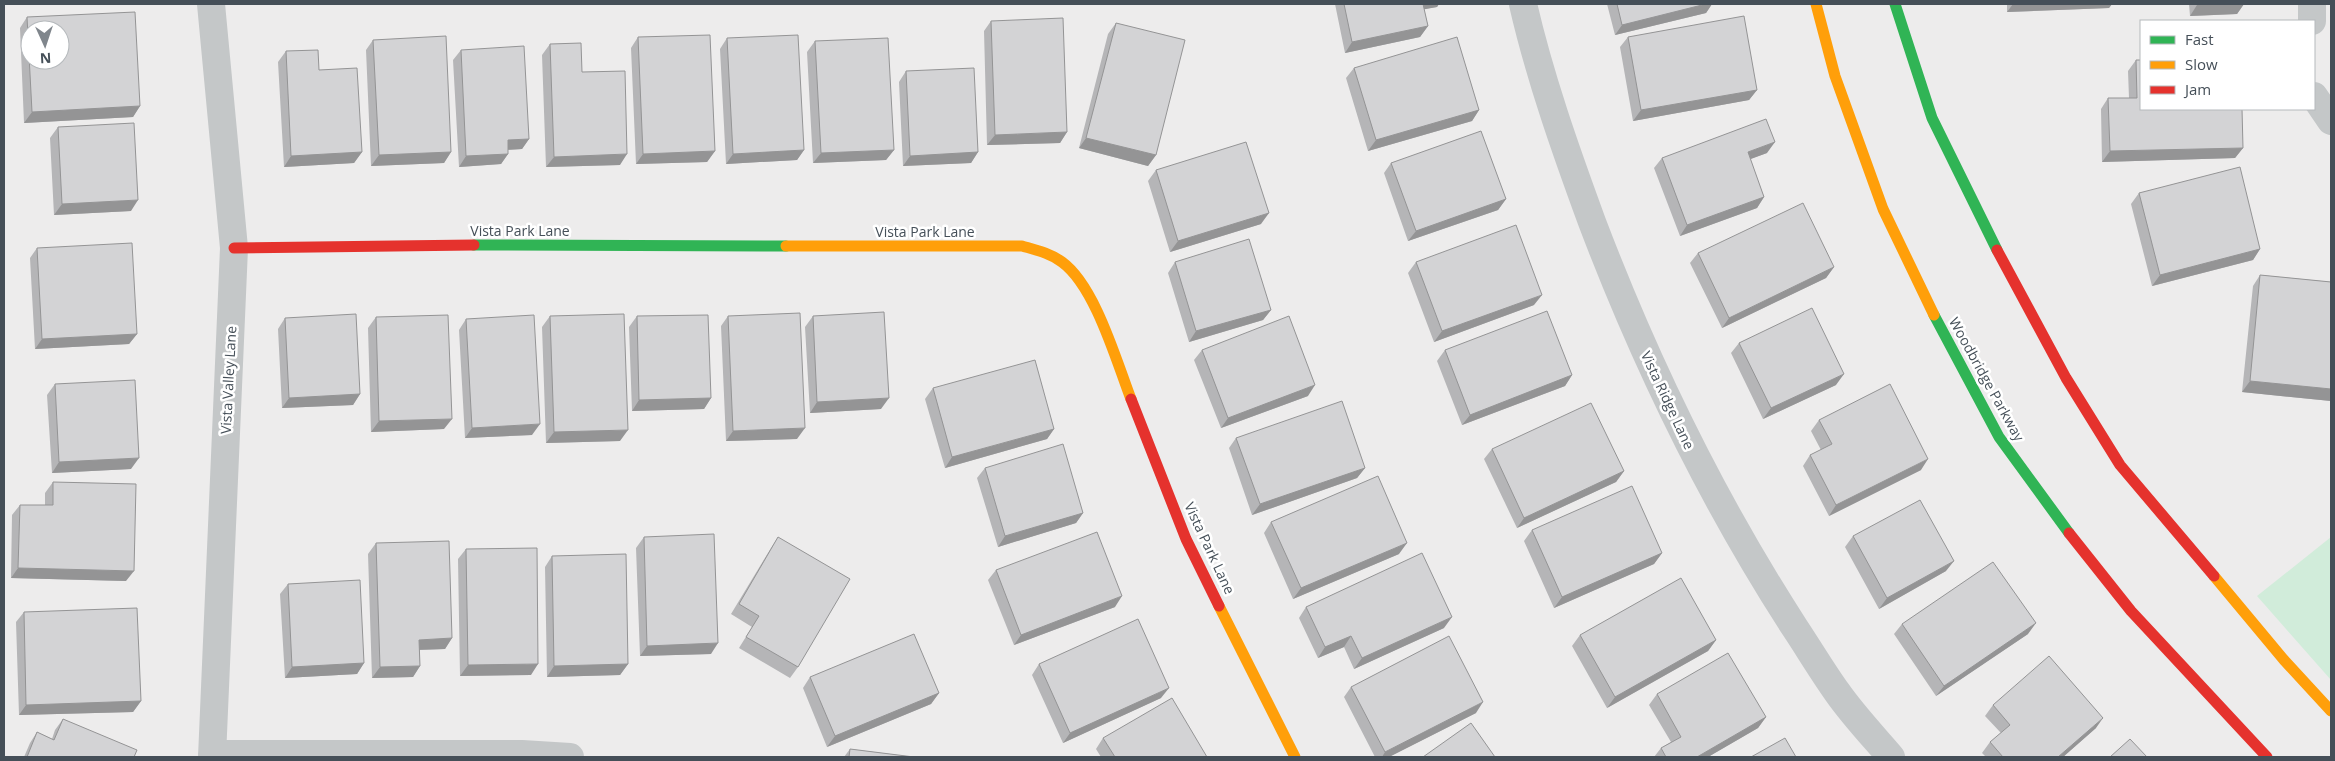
<svg xmlns="http://www.w3.org/2000/svg" width="2335" height="761" viewBox="0 0 2335 761" font-family="'Open Sans',sans-serif">
<rect width="100%" height="100%" fill="#edecec"/>
<!-- green -->
<path fill="#d1ecda" d="M2331,537V680L2257,596Z"/>
<g fill="none" stroke-linecap="round" stroke-linejoin="round">
<!-- street -->
<path stroke="#c4c7c8" stroke-width="28" d="M211,4L234,248L212,757
M1523,4C1540,78 1566,151 1592,222C1646,364 1712,500 1795,628C1809,649 1822,671 1837,692C1853,715 1873,736 1891,757
M2312,4V21
M2314,96L2331,121
M212,754H522L570,757"/>
<!-- fast -->
<path stroke="#30b455" stroke-width="11" d="M1895,4L1932,118L1997,250
M474,245L786,246
M1934,315L1999,437L2069,533"/>
<!-- slow -->
<path stroke="#ff9f0a" stroke-width="11" d="M1816,4L1835,76L1883,209L1934,315
M786,246H1022C1036,250 1050,253 1062,262C1095,286 1116,360 1131,399
M2214,576L2284,660L2331,711
M1219,606L1295,757"/>
<!-- jam -->
<path stroke="#e5322d" stroke-width="11" d="M234,248L474,245
M1997,250L2066,378L2120,465L2214,576
M1131,399L1186,539L1219,606
M2069,533L2131,611L2267,757"/>
</g>
<!-- wall -->
<path fill="#b5b5b7" d="M1335,4H1439L1437,7L1424,9L1428,26L1420,37L1345,53Z
M1607,4H1712L1706,13L1615,35Z
M2007,4H2112L2109,8L2007,12Z
M2189,4H2244L2237,14L2190,16Z
M27,17L140,106L133,117L24,123L20,28Z
M991,21L1067,132L1060,143L987,145L984,31Z
M1116,23L1156,155L1148,166L1079,148L1108,34Z
M638,37L715,151L707,162L636,164L631,48Z
M1628,37L1757,90L1749,100L1633,121L1620,47Z
M727,38L804,150L797,160L726,164L720,49Z
M373,40L451,152L444,163L371,166L366,50Z
M815,41L894,150L886,160L813,163L807,52Z
M550,44L582,72L620,165L546,167L542,55Z
M461,50L529,139L522,149L508,150V154L501,164L459,167L453,60Z
M286,51L319,70L362,152L354,163L284,167L278,62Z
M2136,60L2243,148L2235,158L2102,162L2101,109L2108,98H2129L2128,71Z
M1354,68L1479,110L1472,121L1368,151L1346,78Z
M906,71L978,152L971,163L903,166L899,82Z
M58,127L131,211L54,215L50,138Z
M1767,153L1750,159L1764,197L1757,208L1680,236L1654,168L1662,158Z
M1391,163L1506,199L1498,210L1408,241L1384,173Z
M1156,170L1261,224L1170,252L1148,181Z
M2139,193L2260,249L2253,260L2152,286L2131,204Z
M37,248L137,334L129,344L35,349L30,258Z
M1698,253L1834,267L1826,278L1722,328L1690,263Z
M1175,262L1271,310L1263,320L1189,342L1168,273Z
M1416,262L1534,305L1434,342L1408,273Z
M2260,275L2331,282V401L2242,392L2253,286Z
M550,316L620,441L546,443L542,327Z
M637,316L711,398L704,409L632,411L629,327Z
M728,316L797,439L726,441L721,326Z
M813,316L881,409L810,413L805,327Z
M376,317L444,429L371,432L368,328Z
M285,318L360,394L353,405L282,408L278,329Z
M466,319L532,435L465,438L459,330Z
M1739,343L1836,385L1763,419L1731,353Z
M1202,350L1308,396L1221,428L1194,360Z
M1445,350L1572,375L1565,386L1462,425L1437,361Z
M55,384L131,469L52,473L47,395Z
M933,388L1054,429L1047,439L945,468L925,399Z
M1819,420L1921,470L1829,516L1803,466L1810,455L1821,450L1811,431Z
M1236,438L1365,468L1357,478L1252,515L1229,448Z
M1492,449L1624,471L1616,482L1517,528L1484,459Z
M985,468L1083,513L1076,523L998,547L977,478Z
M53,482L126,581L11,578L12,515L20,505H45V493Z
M1271,522L1399,554L1293,599L1264,533Z
M1532,530L1662,553L1654,564L1554,608L1524,541Z
M1853,536L1946,571L1879,609L1845,547Z
M644,537L711,654L640,656L636,548Z
M778,537L798,667L790,678L739,648L752,627L731,614L771,548Z
M376,543L452,638L445,649L420,650V666L413,677L372,678L368,554Z
M466,549L531,675L460,676L458,559Z
M552,556L628,664L620,675L547,677L545,567Z
M996,570L1115,607L1014,645L988,580Z
M288,584L364,663L357,674L285,678L280,594Z
M1306,607L1444,628L1354,669L1344,647L1318,658L1299,618Z
M24,612L141,701L133,712L19,715L16,622Z
M1902,624L2028,634L1936,696L1894,634Z
M1580,635L1716,640L1708,651L1607,708L1572,646Z
M1039,664L1161,698L1063,743L1032,675Z
M810,677L939,693L931,704L827,747L803,688Z
M1351,687L1476,713L1389,757H1375L1344,697Z
M1657,694L1766,717L1758,728L1708,757H1654L1661,748L1671,742L1649,705Z
M1993,705L2096,728L2063,757H1986L1982,753L1990,742L2001,733L1985,716Z
M63,719L134,757H24L30,743L37,732L52,739L55,730Z
M1103,738L1207,757H1101L1096,749Z
M850,749L914,757H844Z"/>
<!-- shaded-wall -->
<path fill="#949495" d="M1420,4H1439L1437,7L1415,11Z
M1706,4H1712L1706,13L1615,35L1622,25Z
M2013,4H2112L2109,8L2007,12Z
M2228,4H2244L2237,14L2190,16L2197,5Z
M1428,26L1420,37L1345,53L1352,42Z
M1757,90L1749,100L1633,121L1641,110Z
M140,106L133,117L24,123L32,112Z
M1479,110L1472,121L1368,151L1376,140Z
M1067,132L1060,143L987,145L995,135Z
M1086,138L1156,155L1148,166L1079,148Z
M529,139L522,149L500,150L508,140Z
M1775,142L1767,153L1740,163L1748,152Z
M2243,148L2235,158L2102,162L2110,151Z
M804,150L797,160L726,164L733,154Z
M894,150L886,160L813,163L821,153Z
M715,151L707,162L636,164L643,154Z
M362,152L354,163L284,167L291,156Z
M451,152L444,163L371,166L379,155Z
M978,152L971,163L903,166L910,156Z
M508,154L501,164L459,167L466,156Z
M627,154L620,165L546,167L554,157Z
M1764,197L1757,208L1680,236L1687,225Z
M1506,199L1498,210L1408,241L1416,231Z
M138,200L131,211L54,215L62,204Z
M1269,213L1261,224L1170,252L1178,241Z
M2260,249L2253,260L2152,286L2160,275Z
M1834,267L1826,278L1722,328L1729,318Z
M1542,295L1534,305L1434,342L1442,331Z
M1271,310L1263,320L1189,342L1196,331Z
M137,334L129,344L35,349L42,339Z
M1844,374L1836,385L1763,419L1771,408Z
M1572,375L1565,386L1462,425L1470,415Z
M2250,381L2331,389V401L2242,392Z
M1315,385L1308,396L1221,428L1228,418Z
M360,394L353,405L282,408L289,398Z
M711,398L704,409L632,411L639,400Z
M889,398L881,409L810,413L817,402Z
M452,419L444,429L371,432L379,421Z
M540,424L532,435L465,438L472,428Z
M805,428L797,439L726,441L733,431Z
M1054,429L1047,439L945,468L952,457Z
M628,430L620,441L546,443L554,432Z
M139,458L131,469L52,473L59,462Z
M1928,459L1921,470L1829,516L1836,505Z
M1365,468L1357,478L1252,515L1260,504Z
M1624,471L1616,482L1517,528L1524,518Z
M1083,513L1076,523L998,547L1005,536Z
M1407,543L1399,554L1293,599L1301,588Z
M1662,553L1654,564L1554,608L1562,597Z
M1954,561L1946,571L1879,609L1887,598Z
M18,568L134,571L126,581L11,578Z
M1122,596L1115,607L1014,645L1021,635Z
M1452,617L1444,628L1354,669L1362,658Z
M2036,623L2028,634L1936,696L1944,686Z
M1351,636L1344,647L1318,658L1325,647Z
M452,638L445,649L412,650L419,640Z
M1716,640L1708,651L1607,708L1615,697Z
M718,643L711,654L640,656L647,646Z
M364,663L357,674L285,678L292,667Z
M538,664L531,675L460,676L468,665Z
M628,664L620,675L547,677L554,666Z
M420,666L413,677L372,678L380,667Z
M1169,688L1161,698L1063,743L1070,733Z
M939,693L931,704L827,747L835,736Z
M141,701L133,712L19,715L26,705Z
M1483,702L1476,713L1389,757H1382L1385,752Z
M1766,717L1758,728L1708,757H1697Z
M2103,718L2096,728L2063,757H2058Z"/>
<!-- building -->
<path fill="#d3d3d5" stroke="#949495" fill-rule="evenodd" d="M1344,4H1423L1428,26L1352,42Z
M1617,4H1706L1622,25Z
M2197,4H2228L2197,5Z
M135,12L140,106L32,112L27,17ZM30,30H60V60H30Z
M1744,16L1757,90L1641,110L1628,37Z
M1063,18L1067,132L995,135L991,21Z
M1116,23L1185,40L1156,155L1086,138Z
M710,35L715,151L643,154L638,37Z
M798,35L804,150L733,154L727,38Z
M446,36L451,152L379,155L373,40Z
M1457,37L1479,110L1376,140L1354,68Z
M888,38L894,150L821,153L815,41Z
M581,43L582,72L625,71L627,154L554,157L550,44Z
M524,46L529,139L508,140V154L466,156L461,50Z
M318,50L319,70L357,68L362,152L291,156L286,51Z
M2136,60H2141V109H2242L2243,148L2110,151L2108,98H2137Z
M974,68L978,152L910,156L906,71Z
M1766,119L1775,142L1748,152L1764,197L1687,225L1662,158Z
M134,123L138,200L62,204L58,127Z
M1481,131L1506,199L1416,231L1391,163Z
M1246,142L1269,213L1178,241L1156,170Z
M2240,167L2260,249L2160,275L2139,193Z
M1803,203L1834,267L1729,318L1698,253Z
M1516,225L1542,295L1442,331L1416,262Z
M1249,239L1271,310L1196,331L1175,262Z
M132,243L137,334L42,339L37,248Z
M2260,275L2331,282V389L2250,381Z
M1812,308L1844,374L1771,408L1739,343Z
M1547,311L1572,375L1470,415L1445,350Z
M884,312L889,398L817,402L813,316Z
M800,313L805,428L733,431L728,316Z
M356,314L360,394L289,398L285,318Z
M624,314L628,430L554,432L550,316Z
M448,315L452,419L379,421L376,317Z
M534,315L540,424L472,428L466,319Z
M708,315L711,398L639,400L637,316Z
M1289,316L1315,385L1228,418L1202,350Z
M1035,360L1054,429L952,457L933,388Z
M135,380L139,458L59,462L55,384Z
M1890,384L1928,459L1836,505L1810,455L1832,444L1819,420Z
M1342,401L1365,468L1260,504L1236,438Z
M1591,403L1624,471L1524,518L1492,449Z
M1063,444L1083,513L1005,536L985,468Z
M1378,476L1407,543L1301,588L1271,522Z
M53,482L136,484L134,571L18,568L20,505H53Z
M1632,486L1662,553L1562,597L1532,530Z
M1920,500L1954,561L1887,598L1853,536Z
M1097,532L1122,596L1021,635L996,570Z
M714,534L718,643L647,646L644,537Z
M778,537L850,579L798,667L746,637L759,616L739,604Z
M449,541L452,638L419,640L420,666L380,667L376,543Z
M537,548L538,664L468,665L466,549Z
M1422,553L1452,617L1362,658L1351,636L1325,647L1306,607Z
M626,554L628,664L554,666L552,556Z
M1993,562L2036,623L1944,686L1902,624Z
M1681,578L1716,640L1615,697L1580,635Z
M360,580L364,663L292,667L288,584Z
M137,608L141,701L26,705L24,612Z
M1138,619L1169,688L1070,733L1039,664Z
M914,634L939,693L835,736L810,677Z
M1449,636L1483,702L1385,752L1351,687Z
M1728,653L1766,717L1697,757H1666L1661,748L1681,737L1657,694Z
M2049,656L2103,718L2058,757H2003L1990,742L2010,725L1993,705Z
M1172,698L1207,757H1115L1103,738Z
M63,719L137,750L134,757H27L37,732L54,740Z
M1471,723L1495,757H1423Z
M1785,738L1796,757H1751Z
M2130,739L2147,757H2110Z
M850,749L914,757H849Z"/>
<g text-anchor="middle" dominant-baseline="central" stroke-width="5" stroke-linejoin="round" paint-order="stroke">
<!-- street labels -->
<g font-size="14" fill="#454f58" stroke="#fff">
<text x="520" y="230">Vista Park Lane</text>
<text x="925" y="231">Vista Park Lane</text>
<text transform="translate(1987 379) rotate(61)">Woodbridge Parkway</text>
<text transform="translate(228 380) rotate(-87)">Vista Valley Lane</text>
<text transform="translate(1668 400) rotate(65)">Vista Ridge Lane</text>
<text transform="translate(1210 548) rotate(65)">Vista Park Lane</text>
</g>
</g>
<!-- border -->
<rect width="2335" height="761" fill="none" stroke="#454f58" stroke-width="10"/>
<!-- legend -->
<rect x="2140" y="20" width="175" height="90" fill="#ffffff" stroke="#b5b9bc"/>
<rect x="2150" y="36" width="25" height="8" fill="#30b455" stroke="#b5b9bc"/>
<text x="2185" y="45" font-size="15" fill="#454f58">Fast</text>
<rect x="2150" y="61" width="25" height="8" fill="#ff9f0a" stroke="#b5b9bc"/>
<text x="2185" y="70" font-size="15" fill="#454f58">Slow</text>
<rect x="2150" y="86" width="25" height="8" fill="#e5322d" stroke="#b5b9bc"/>
<text x="2185" y="95" font-size="15" fill="#454f58">Jam</text>
<!-- north arrow -->
<g transform="translate(45 45) rotate(177)"><circle r="24" fill="#ffffff" stroke="#b5b9bc"/>
<path d="M0-4L9 19L0 12L-9 19Z" fill="#80868c"/>
<text y="-8" font-size="14" font-weight="bold" text-anchor="middle" fill="#454f58">N</text>
</g>
</svg>
